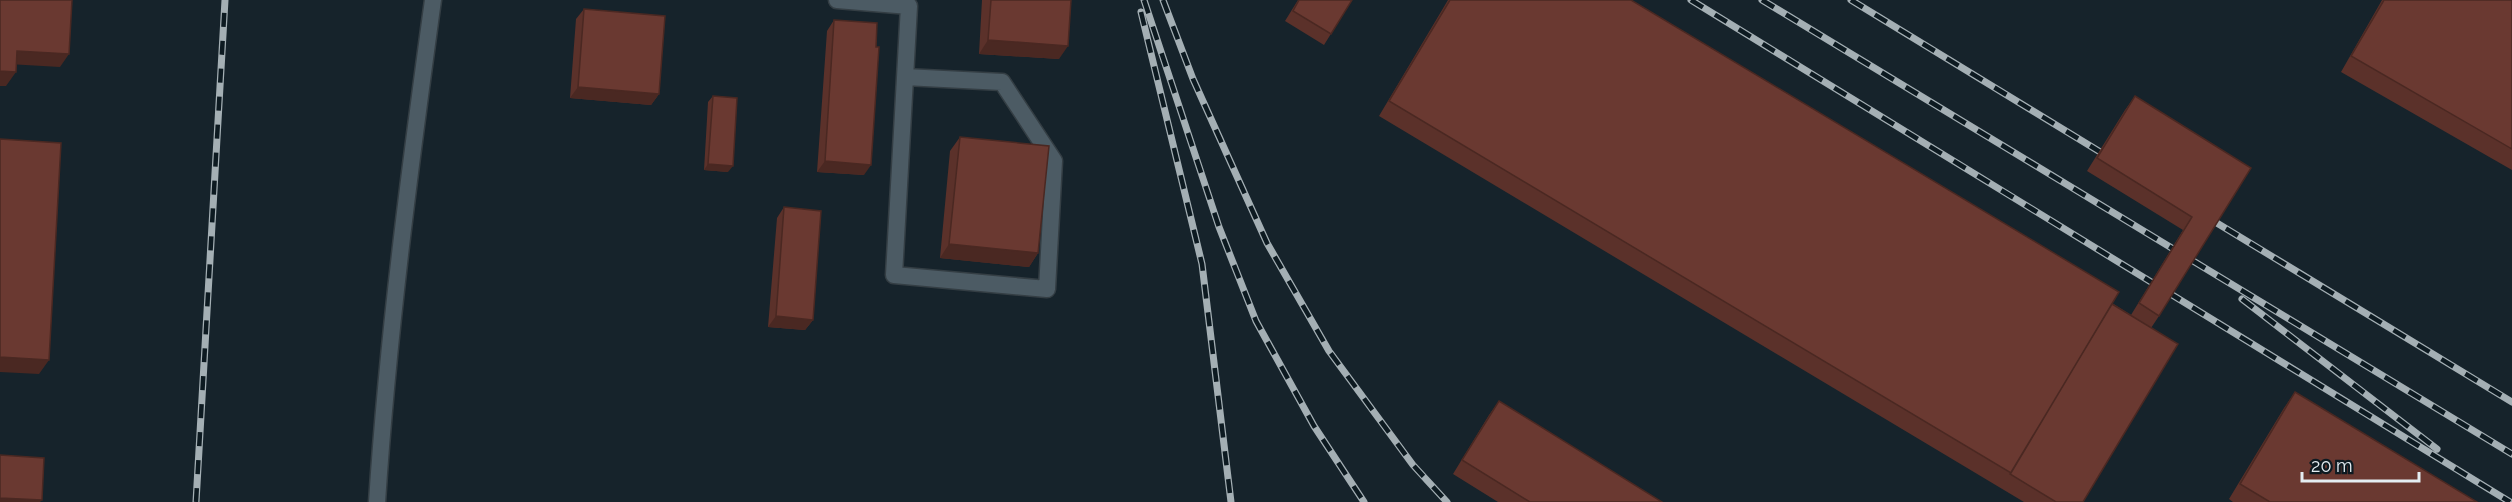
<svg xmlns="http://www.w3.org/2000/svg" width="2512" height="502" viewBox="0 0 2512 502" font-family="Raleway,sans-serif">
<rect width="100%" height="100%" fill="#16232b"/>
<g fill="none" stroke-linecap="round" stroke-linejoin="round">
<defs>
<path id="service" d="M837,0L909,6L894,275L1047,289L1054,161L1002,82L905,77
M377,502C388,333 410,167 433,0"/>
</defs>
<!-- service casing -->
<use href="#service" stroke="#343e44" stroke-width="19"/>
<!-- service -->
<use href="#service" stroke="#4c5b64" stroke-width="16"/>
<defs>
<path id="rail" d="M1144,0L1219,227L1256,321L1314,426L1364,502
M1163,0L1193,79L1267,243L1329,351L1413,465L1447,502
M1691,0L2510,502
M1762,0L2512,454
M1851,0L2115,161
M1141,12L1202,264L1231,502
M2202,214L2512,402
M2242,299L2437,449
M196,502L225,0"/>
</defs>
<!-- rail casing -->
<use href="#rail" stroke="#a4afb4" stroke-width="7"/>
<!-- rail -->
<use href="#rail" stroke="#0d1a21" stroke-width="4.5" stroke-dasharray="14" stroke-linecap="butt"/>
</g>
<!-- wall -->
<path fill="#5b312a" d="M982,0H1071L1059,59L979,54Z
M1298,0H1352L1324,45L1285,21Z
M1448,0H1631L2131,315L2183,230L2087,171L2125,110L2135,96L2251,168L2159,316L2151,328L2083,502H2024L1379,116Z
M2382,0H2512V170L2341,72Z
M584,9L659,94L651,105L570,98L576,19Z
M834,20L864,175L817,172L827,31Z
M713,96L728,172L704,170L708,102Z
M960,137L1038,253L1029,267L940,258L950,151Z
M784,207L813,320L805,330L768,327L777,218Z
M2295,392L2477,502H2233L2229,499L2284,408Z
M1499,401L1662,502H1498L1453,474L1489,415Z"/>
<!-- shaded-wall -->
<path fill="#4a2822" d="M988,40L1068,46L1059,59L979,54Z
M17,51L69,54L60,67L8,64Z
M0,71L16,72L6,86H0Z
M578,87L659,94L651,105L570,98Z
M825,161L871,165L864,175L817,172Z
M708,164L733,166L728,172L704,170Z
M949,244L1038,253L1029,267L940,258Z
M776,316L813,320L805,330L768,327Z
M0,357L49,360L39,374L0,372Z
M0,498L42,500L40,502H0Z"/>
<!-- building -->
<path fill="#6a3931" stroke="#4a2822" stroke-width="1.5" d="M0,0H72L69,54L17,51L16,72L0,71Z
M991,0H1071L1068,46L988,40Z
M1299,0H1352L1331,34L1293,11Z
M1450,0H1631L2119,292L2011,473L1389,101Z
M2384,0H2512V149L2351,56Z
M584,9L665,16L659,94L578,87Z
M834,20L877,23L876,47H879L871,165L825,161Z
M713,96L737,98L733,166L708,164Z
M2135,96L2251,168L2159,316L2139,303L2192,217L2097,158Z
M960,137L1049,146L1038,253L949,244Z
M0,139L61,143L49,360L0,357Z
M784,207L821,211L813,320L776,316Z
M2112,304L2178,344L2083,502H2056L2010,474Z
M2295,392L2477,502H2270L2240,484Z
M1499,401L1662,502H1530L1462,460Z
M0,455L44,458L42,500L0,498Z"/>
<!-- scale -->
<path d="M2302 472v9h117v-9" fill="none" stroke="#e4edf2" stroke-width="3"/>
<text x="2311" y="472" font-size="18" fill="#e4edf2" stroke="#0d1a21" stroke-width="4.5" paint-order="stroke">20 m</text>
</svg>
